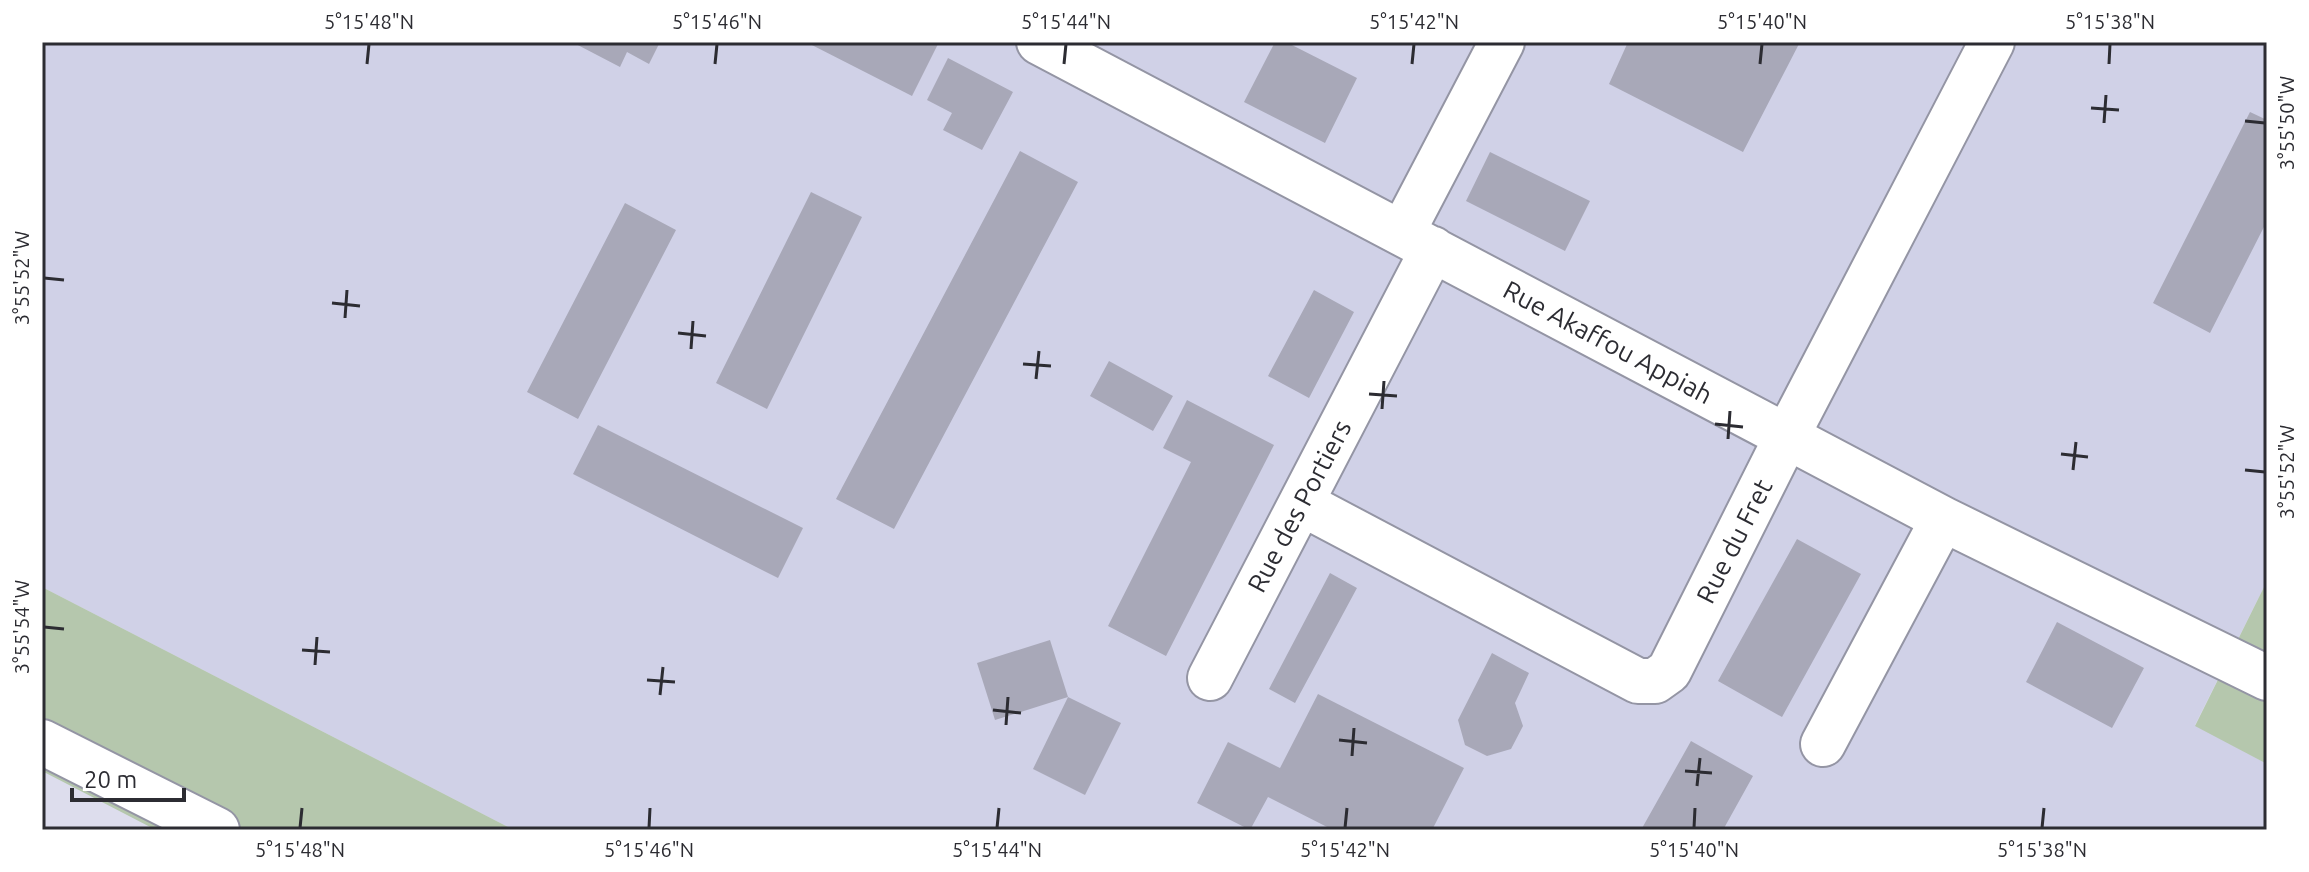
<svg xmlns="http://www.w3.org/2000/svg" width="2309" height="872" viewBox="0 0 2309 872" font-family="Ubuntu,sans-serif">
<rect width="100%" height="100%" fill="#dddded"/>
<!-- built -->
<path fill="#d0d1e7" d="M42,42H2267V581L2195,725L2267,764V830H514L42,587Z"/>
<!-- green -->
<path fill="#b5c7ad" d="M2267,581V764L2195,726Z
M42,587L514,830H156L42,771Z"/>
<!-- building -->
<path fill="#a8a8b8" d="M572,42H660L649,64L627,52L620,67Z
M806,42H939L912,96Z
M1275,42H1286L1357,78L1325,143L1244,102Z
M1628,42H1800L1743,152L1609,84Z
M948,58L1013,92L982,150L943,130L952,113L927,100Z
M2250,112L2267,120V221L2210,333L2153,303Z
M1020,151L1078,182L894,529L836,499Z
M1490,152L1590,201L1565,251L1466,201Z
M811,192L862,217L767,409L716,383Z
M625,203L676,230L578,419L527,392Z
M1314,290L1354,312L1309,398L1268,376Z
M1109,361L1173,396L1153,431L1090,396Z
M1187,400L1274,445L1166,656L1108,626L1191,462L1163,448Z
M598,425L803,528L778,578L573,474Z
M1797,539L1861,574L1782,717L1718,681Z
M1330,573L1357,588L1295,703L1269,689Z
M2057,622L2144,668L2112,728L2026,682Z
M1050,640L1068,697L1121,723L1085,795L1033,769L1068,697L995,720L977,663Z
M1492,653L1529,673L1515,703L1523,726L1511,749L1487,756L1465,745L1458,720Z
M1318,694L1464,768L1432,830H1333L1268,797L1250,830L1197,803L1228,742L1280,768Z
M1691,741L1753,776L1723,830H1641Z"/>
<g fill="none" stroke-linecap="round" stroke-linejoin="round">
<defs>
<path id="minor" d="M1039,42L1943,519L2267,678
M1402,233L1502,42
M1301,503L1638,681H1655L1669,671L1787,436L1992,42
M1210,678L1433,249
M42,742L217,830
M1823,744L1943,519"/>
</defs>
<!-- minor casing -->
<use href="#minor" stroke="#9495a4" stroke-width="48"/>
<!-- minor -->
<use href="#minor" stroke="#fff" stroke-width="44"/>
</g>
<!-- ticks -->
<path fill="none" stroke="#2c2c32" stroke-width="3" d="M367,64L369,44M715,64L717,44M1064,64L1066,44M1412,64L1414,44M1760,64L1762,44M2109,64L2110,44M2091,108L2119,110M2245,121L2265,123M2104,123L2106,95M44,278L64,280M332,303L360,306M345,318L347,290M678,333L706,336M691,349L693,321M1023,364L1051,366M1036,379L1039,351M1369,394L1397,396M1382,409L1384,381M1715,424L1743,427M1728,439L1730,411M2061,454L2088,457M2073,470L2076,442M2245,470L2265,472M44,627L64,629M302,650L330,652M315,665L317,637M647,680L675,682M660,695L663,667M993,710L1021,713M1006,725L1008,697M1339,740L1367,743M1352,756L1354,728M1685,771L1712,773M1697,786L1700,758M300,828L302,808M649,828L650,808M997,828L999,808M1345,828L1347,808M1694,828L1695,808M2042,828L2044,808"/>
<g text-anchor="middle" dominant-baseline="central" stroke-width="8" stroke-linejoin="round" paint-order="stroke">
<!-- street labels -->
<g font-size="26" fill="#2c2c32" stroke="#fff">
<text transform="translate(1608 342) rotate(28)">Rue Akaffou Appiah</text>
<text transform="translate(1299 506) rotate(-62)">Rue des Portiers</text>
<text transform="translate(1734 541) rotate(-63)">Rue du Fret</text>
</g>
</g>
<!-- border -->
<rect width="2309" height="872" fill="none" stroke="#ffffff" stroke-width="88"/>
<!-- scale -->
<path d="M72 788v12h112v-12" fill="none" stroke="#2c2c32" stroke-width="4"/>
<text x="84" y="788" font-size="24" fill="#2c2c32" stroke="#ffffff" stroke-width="6" paint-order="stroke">20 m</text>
<rect x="44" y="44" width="2221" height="784" fill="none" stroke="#2c2c32" stroke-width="3"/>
<g font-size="20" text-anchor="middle" fill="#2c2c32">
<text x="369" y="29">5°15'48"N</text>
<text x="717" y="29">5°15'46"N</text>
<text x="1066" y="29">5°15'44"N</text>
<text x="1414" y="29">5°15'42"N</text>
<text x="1762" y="29">5°15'40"N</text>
<text x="2110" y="29">5°15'38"N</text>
<text transform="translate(2287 123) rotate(-90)" y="7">3°55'50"W</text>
<text transform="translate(22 278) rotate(-90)" y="7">3°55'52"W</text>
<text transform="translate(2287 472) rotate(-90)" y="7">3°55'52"W</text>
<text transform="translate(22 627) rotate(-90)" y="7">3°55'54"W</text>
<text x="300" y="857">5°15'48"N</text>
<text x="649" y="857">5°15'46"N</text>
<text x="997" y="857">5°15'44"N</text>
<text x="1345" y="857">5°15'42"N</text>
<text x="1694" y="857">5°15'40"N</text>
<text x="2042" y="857">5°15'38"N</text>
</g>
</svg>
